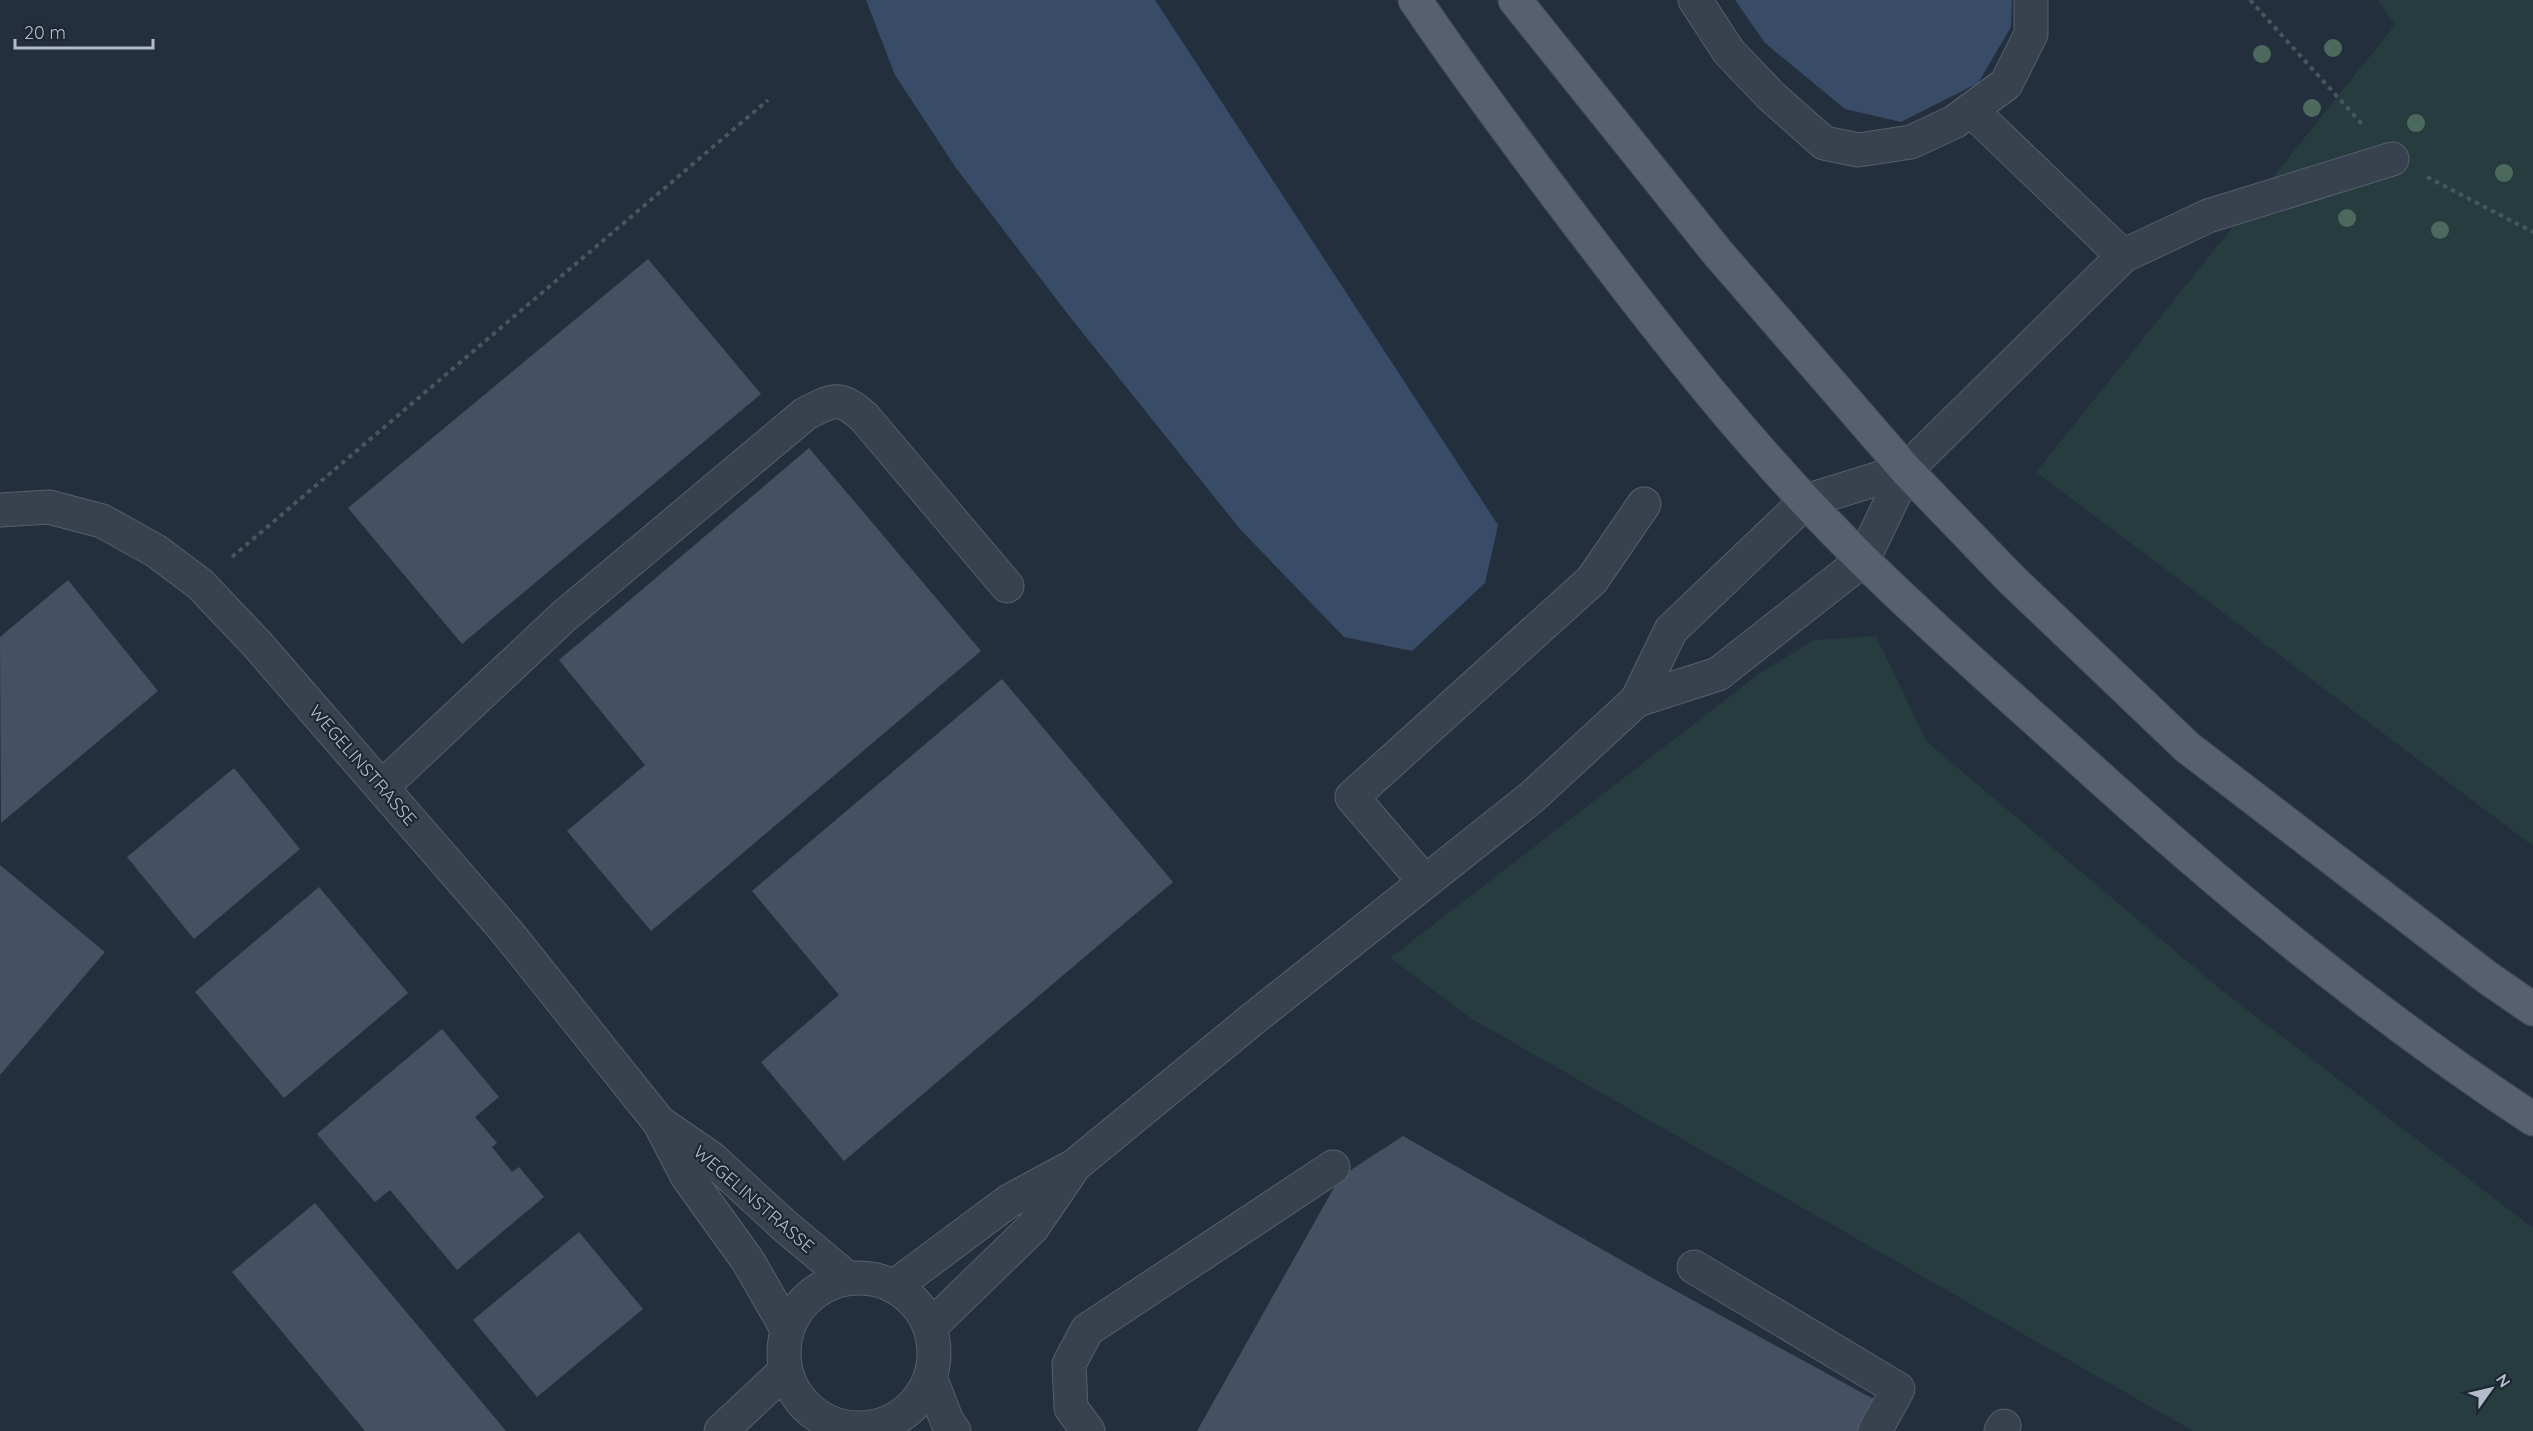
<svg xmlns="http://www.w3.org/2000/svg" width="2533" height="1431" viewBox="0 0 2533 1431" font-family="Quicksand,sans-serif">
<rect width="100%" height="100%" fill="#242f3e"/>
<!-- green -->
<path fill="#263c3f" d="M2378,0H2533V846L2036,472L2395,25Z
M1876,636L1927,742L2220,989L2533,1228V1431H2193L1472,1019L1390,958L1759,674L1814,640Z"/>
<!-- water -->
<path fill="#394c67" d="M866,0H1155L1498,525L1485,583L1412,651L1344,637L1240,529L1070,317L956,168L895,75Z
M1735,0H2012L2011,27L1978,83L1901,122L1845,109L1765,43Z"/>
<!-- building -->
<path fill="#455162" d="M648,259L761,394L462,644L348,508Z
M809,448L981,651L651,931L567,831L645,765L559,660Z
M68,580L158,691L1,823L0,637Z
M1002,679L1173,882L844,1161L761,1062L839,995L752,891Z
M234,768L300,849L194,939L127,857Z
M0,865L105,952L0,1075Z
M319,887L408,993L284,1098L195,992Z
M442,1029L499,1097L475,1117L497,1143L492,1147L512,1172L519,1167L544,1197L457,1270L390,1190L375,1202L317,1134Z
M1403,1136L1656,1280L1877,1401L1860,1431H1197L1340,1177Z
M315,1203L506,1431H365L232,1272Z
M579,1232L643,1309L537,1397L473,1320Z"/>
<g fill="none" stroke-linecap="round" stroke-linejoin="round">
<defs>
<path id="minor" d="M1695,0L1729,52L1771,96L1824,143L1858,150L1911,142L1954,122L2006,84L2031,34V0
M1971,110L2123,256
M0,510L49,507L102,521L156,551L200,584L257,644L507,932L659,1122L687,1176L748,1261L787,1329
M1637,700L1718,674L1863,560L1906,470L2123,256L2208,216L2392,159
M382,787L563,617L805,414C834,399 840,395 865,418L1007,586
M1425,882L1352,797L1592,580L1644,504
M663,1125L711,1158L786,1227L847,1278
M1694,1267L1898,1389L1875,1431
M784 1353a75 75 0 1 1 150 0a75 75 0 1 1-150 0Z
M895,1286L1009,1201L1074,1166L1254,1018L1532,797L1637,700L1671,630L1806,501L1906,470
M930,1327L1032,1228L1071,1171
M930,1377L947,1421L954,1431
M721,1431L786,1370
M1088,1431L1071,1408L1069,1364L1087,1330L1333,1167
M2001,1431L2004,1426"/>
<path id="major" d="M1415,0C1472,84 1533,165 1594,245C1678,356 1765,464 1864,561C1933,629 2005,692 2076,756C2220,887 2370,1012 2533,1119
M1515,0L1717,252L1906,470L2010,578L2187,747L2488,978L2533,1009"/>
</defs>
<!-- minor casing -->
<use href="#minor" stroke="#565f6c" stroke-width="35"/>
<!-- major casing -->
<use href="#major" stroke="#414a57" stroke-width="35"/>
<!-- path -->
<path stroke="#44595c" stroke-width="4" stroke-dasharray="4.5 4.5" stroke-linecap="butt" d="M2250,0L2362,124
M2427,177L2533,232
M232,557L768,100"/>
<!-- minor -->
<use href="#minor" stroke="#38414e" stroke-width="33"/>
<!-- major -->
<use href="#major" stroke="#56606e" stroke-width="33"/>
</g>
<!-- trees -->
<g fill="#4b6a5d">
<circle cx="2333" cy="48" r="9"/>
<circle cx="2262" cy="54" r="9"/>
<circle cx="2312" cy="108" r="9"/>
<circle cx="2416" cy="123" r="9"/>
<circle cx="2504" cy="173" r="9"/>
<circle cx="2347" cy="218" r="9"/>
<circle cx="2440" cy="230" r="9"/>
</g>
<g text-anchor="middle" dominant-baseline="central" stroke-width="4.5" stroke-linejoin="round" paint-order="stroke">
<!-- street labels -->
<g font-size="18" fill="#b4bcc9" stroke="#1d2633">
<text transform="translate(363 765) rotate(49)">WEGELINSTRASSE</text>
<text transform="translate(754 1199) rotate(41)">WEGELINSTRASSE</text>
</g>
</g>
<!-- north arrow -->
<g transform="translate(2491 1389) rotate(56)" stroke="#1d2633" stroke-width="4.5" paint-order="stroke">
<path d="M0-4.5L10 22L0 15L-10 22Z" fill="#b4bcc9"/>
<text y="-9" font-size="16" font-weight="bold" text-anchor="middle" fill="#b4bcc9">N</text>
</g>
<!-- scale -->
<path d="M15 39v9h138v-9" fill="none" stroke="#b4bcc9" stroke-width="3"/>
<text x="24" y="39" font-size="18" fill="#b4bcc9" stroke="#1d2633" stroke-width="4.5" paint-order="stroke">20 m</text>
</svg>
